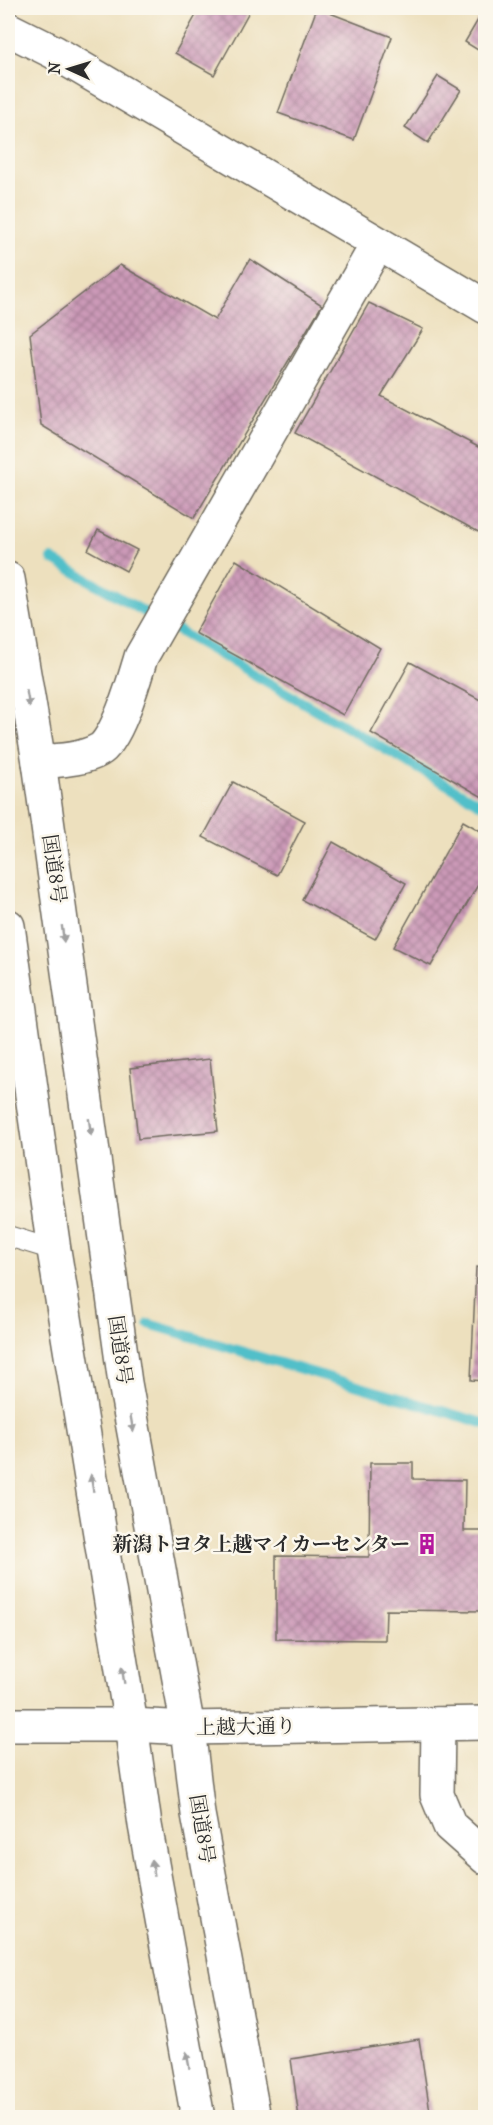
<svg xmlns="http://www.w3.org/2000/svg" width="493" height="2125" viewBox="0 0 493 2125" font-family="'IM FELL French Canon','Noto Serif JP',serif">
<defs>
<pattern id="building-cross-hatch" width="8" height="8" patternUnits="userSpaceOnUse" patternTransform="scale(1.5)"><rect width="8" height="8" fill="#cc9ab8"/><path d="M0 0l8 8M0 8l8-8" fill="none" stroke="#a67e96"/></pattern>
</defs>
<rect width="100%" height="100%" fill="#fbf7ec"/>
<filter id="ink" filterUnits="userSpaceOnUse"><feTurbulence type="fractalNoise" baseFrequency=".0167" numOctaves="2"/><feDisplacementMap in="SourceGraphic" scale="12" xChannelSelector="R" yChannelSelector="G"/><feConvolveMatrix kernelMatrix="1 2 1 2 8 2 1 2 1" color-interpolation-filters="sRGB"/></filter>
<filter id="wash" filterUnits="userSpaceOnUse"><feTurbulence type="fractalNoise" baseFrequency=".008" numOctaves="4" result="noise"/><feDisplacementMap in="SourceGraphic" scale="24" xChannelSelector="R" yChannelSelector="G"/><feGaussianBlur stdDeviation="1.35" result="paint"/><feColorMatrix in="noise" values="0 0 0 0 0 0 0 0 0 0 0 0 0 0 0 0 0 1.4 0 .05"/><feComposite in="paint" operator="in"/></filter>
<g filter="url(#wash)">
<rect width="100%" height="100%" fill="#ede0be"/>
<g fill="none" stroke-linecap="round" stroke-linejoin="round">
<!-- stream -->
<path stroke="#51bfc9" stroke-width="10" d="M52,559L486,807
M149,1324L486,1424"/>
</g>
<g id="blocks">
<!-- building -->
<path fill="url(#building-cross-hatch)" d="M200,8H251L214,75L175,53Z
M317,8L392,37L354,140L278,113Z
M485,8H486V55L465,42Z
M438,76L461,90L428,143L405,128Z
M250,259L322,305L194,518L41,425L30,334L120,265L215,320Z
M369,303L423,329L381,396L486,451V536L295,433Z
M98,530L137,550L126,571L88,550Z
M236,560L380,648L343,715L195,633Z
M410,662L486,703V799L371,733Z
M233,782L305,821L277,875L203,837Z
M463,821L486,834V871L431,966L393,947Z
M333,842L406,883L375,939L302,900Z
M210,1059L218,1131L138,1139L130,1068Z
M476,1267L486,1268V1381L471,1380Z
M370,1463H413V1479L465,1480L464,1531H486V1611L386,1610L385,1640L276,1639V1556L369,1557Z
M419,2039L431,2118H299L291,2059Z"/>
</g>
</g>
<g filter="url(#ink)">
<use href="#blocks" fill-opacity="0" stroke="#6f6a5e" stroke-width="1.5"/>
<g fill="none" stroke-linecap="round" stroke-linejoin="round">
<defs>
<path id="lane" d="M8,1236L54,1250"/>
<path id="street" d="M39,762C59,760 81,760 99,750C117,741 135,677 141,657L377,245
M438,1724L437,1795L450,1826L486,1858"/>
<path id="secondary" d="M8,29L54,52L486,307
M8,1725H131L188,1728L486,1723"/>
<path id="highway" d="M8,579L39,762L125,1383L188,1728L198,1814L254,2118
M8,926L54,1250L131,1725L145,1825L198,2118"/>
</defs>
<!-- lane casing -->
<use href="#lane" stroke="#6f6a5e" stroke-width="22"/>
<!-- street casing -->
<use href="#street" stroke="#6f6a5e" stroke-width="36"/>
<!-- secondary casing -->
<use href="#secondary" stroke="#6f6a5e" stroke-width="36"/>
<!-- highway casing -->
<use href="#highway" stroke="#6f6a5e" stroke-width="36"/>
<!-- lane -->
<use href="#lane" stroke="#fff" stroke-width="20"/>
<!-- street -->
<use href="#street" stroke="#fff" stroke-width="33"/>
<!-- secondary -->
<use href="#secondary" stroke="#fff" stroke-width="33"/>
<!-- highway -->
<use href="#highway" stroke="#fff" stroke-width="33"/>
</g>
<!-- one-way arrows -->
<defs><path id="oneway-solid" d="M-6-.8H1V-3.2L6.5 0L1 3.2V.8H-6Z" transform="scale(1.5)"/></defs>
<g fill="#a0a0a0">
<use href="#oneway-solid" transform="translate(28 699) rotate(80)"/>
<use href="#oneway-solid" transform="translate(63 934) rotate(82)"/>
<use href="#oneway-solid" transform="translate(90 1127) rotate(82)"/>
<use href="#oneway-solid" transform="translate(132 1424) rotate(80)"/>
<use href="#oneway-solid" transform="translate(92 1483) rotate(-99)"/>
<use href="#oneway-solid" transform="translate(123 1675) rotate(-99)"/>
<use href="#oneway-solid" transform="translate(153 1868) rotate(-100)"/>
<use href="#oneway-solid" transform="translate(188 2060) rotate(-100)"/>
</g>
</g>
<!-- icons -->
<defs>
<symbol id="building-bare" viewBox="-9 -9 18 18"><path d="M-4-6H4V6H1V3H-1V6H-4ZM-2.5-4.3h1.7v1.8h-1.7ZM.8-4.3h1.7v1.8H.8ZM-2.5-1h1.7V.8h-1.7ZM.8-1h1.7V.8H.8Z" fill="#b5179e" stroke="#fbf7ec" stroke-width="2.5" paint-order="stroke"/></symbol>
</defs>
<g fill-rule="evenodd">
<use href="#building-bare" x="412" y="1529" width="30" height="30"/>
</g>
<g text-anchor="middle" dominant-baseline="central" stroke-width="5" stroke-linejoin="round" paint-order="stroke">
<!-- street labels -->
<g font-size="20" fill="#2b2b2b" stroke="#fbf7ec">
<text transform="translate(54 869) rotate(82)">国道8号</text>
<text transform="translate(120 1350) rotate(82)">国道8号</text>
<text transform="translate(246 1727) rotate(-1)">上越大通り</text>
<text transform="translate(202 1829) rotate(81)">国道8号</text>
</g>
<!-- poi labels -->
<g font-size="20" font-weight="bold" fill="#2b2b2b" stroke="#fbf7ec" text-anchor="end">
<text x="410" y="1544">新潟トヨタ上越マイカーセンター</text>
</g>
</g>
<!-- margin -->
<rect width="493" height="2125" fill="none" stroke="#fbf7ec" stroke-width="30"/>
<!-- north arrow -->
<g transform="translate(69 69) rotate(274)" stroke="#fbf7ec" stroke-width="4.5" paint-order="stroke">
<path d="M0-4.5L10 22L0 15L-10 22Z" fill="#2b2b2b"/>
<text y="-9" font-size="16" font-weight="bold" text-anchor="middle" fill="#2b2b2b">N</text>
</g>
</svg>
